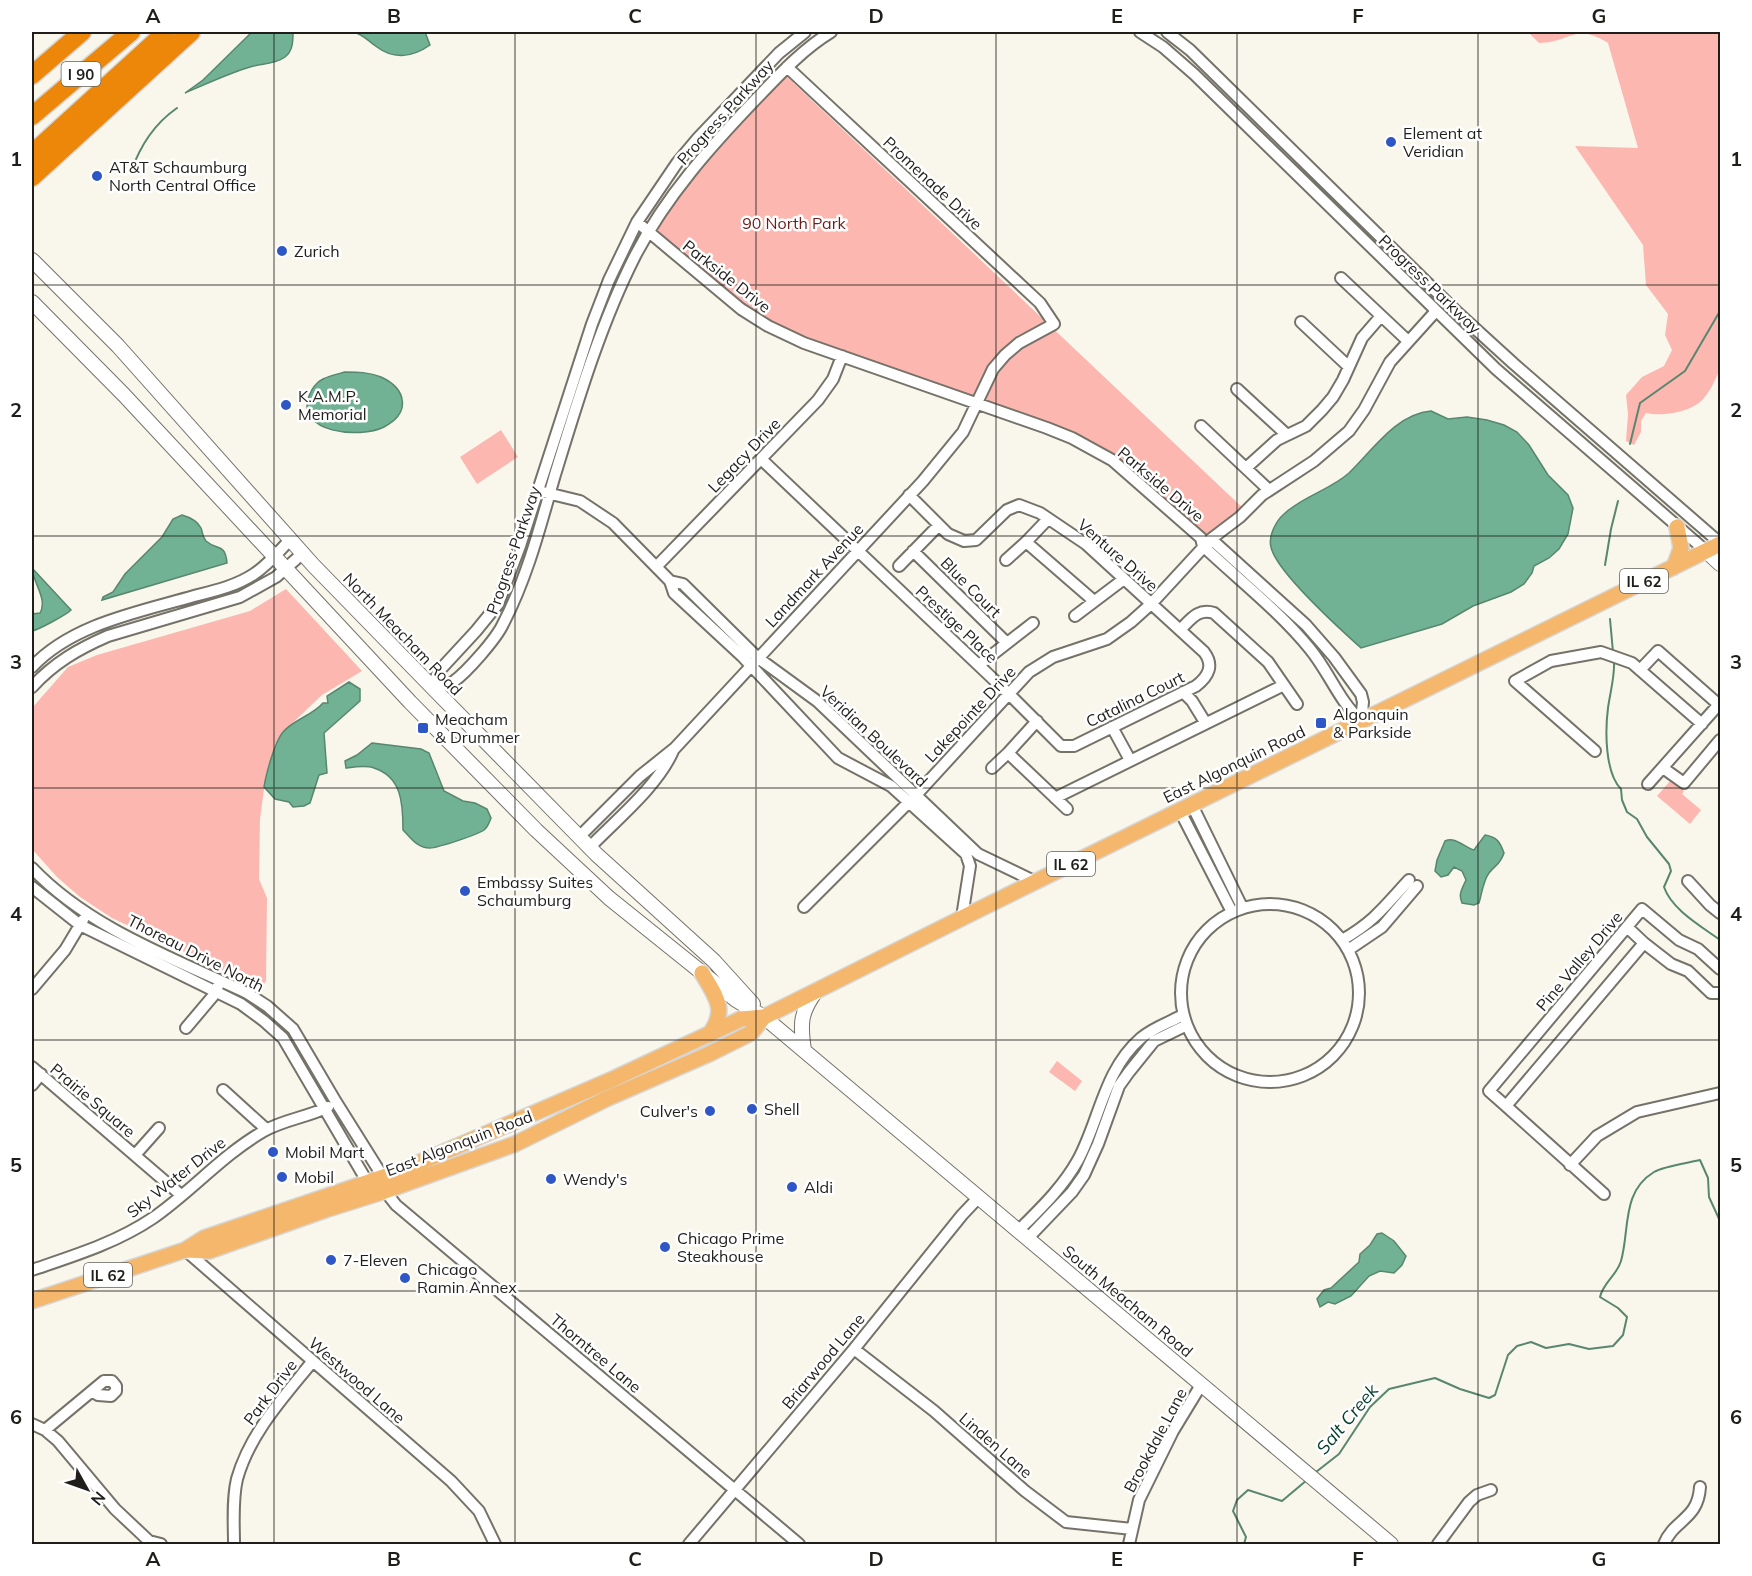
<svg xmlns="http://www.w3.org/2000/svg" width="1752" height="1576" viewBox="0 0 1752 1576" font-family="Mulish,sans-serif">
<rect width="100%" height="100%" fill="#f9f6eb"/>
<!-- green -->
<path fill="#fcb8b0" d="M1528,32H1720V369C1716,378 1711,390 1704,398C1693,412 1662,417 1646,413L1641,421V432L1634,445L1626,441L1628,414L1626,395L1642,377L1664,366L1672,350L1665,335L1668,314L1646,285L1643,245L1575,146L1638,148L1608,43C1575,22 1572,42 1539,43Z
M782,72L1246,511L1211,539L1128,472L1090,447L768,326L648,232L663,210Z
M501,430L518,457L477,484L460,457Z
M286,589L362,671L322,695L283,732L266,774L260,819L259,879L267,898L266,981L261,988L112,918L80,897L57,877L32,849V708L68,667L97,655L250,611Z
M1671,780L1684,791L1682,794L1701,810L1690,824L1657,796Z
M1057,1061L1082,1081L1075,1091L1049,1072Z"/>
<!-- water -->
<path fill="#70b293" stroke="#58866f" stroke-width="1.5" d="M252,32H293C293,41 293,51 285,57C274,65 262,63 250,67C227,74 206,84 185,93L203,80Z
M353,32H425L430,45C413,57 394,60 377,47C368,41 363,34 353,32Z
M345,372C357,372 369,372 381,377C407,389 411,413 384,427C360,439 295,433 309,396C311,390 316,382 323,379C329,376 338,374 345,372Z
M1431,411L1448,419L1467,417L1487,420L1504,425L1517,432L1529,445L1548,475L1568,495L1573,508L1568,534L1559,549L1549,558L1534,566L1532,573L1524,584L1511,592L1473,606L1442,624L1361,648C1340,629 1276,572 1271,547C1268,536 1276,521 1284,514C1303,496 1330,490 1349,473C1373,450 1396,414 1431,411Z
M182,515C189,517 197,520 201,528C203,533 202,536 206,541C217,551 225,542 227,563L102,600L103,597L113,592L125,574L162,537L173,519Z
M32,568L71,610C66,615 38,630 32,631V614L40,613C48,599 33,583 32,568Z
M349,682L360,689V701L324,733L327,773L319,775L310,803L304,806L293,807L289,802L275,799L264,787C266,774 275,741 283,732C293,720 313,715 323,703H328L327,696Z
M372,743L421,749L429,753L444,791L463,801L475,803L487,809L491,818C489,823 488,827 484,830C477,835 437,848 430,848C417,848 411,838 403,830C403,804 402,777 374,768C366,765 354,767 346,768L345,761L357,755Z
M1485,835C1497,837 1500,842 1504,853C1500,865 1496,864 1489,873C1483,881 1482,893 1479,903L1474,905L1462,903C1458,894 1462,889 1466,880L1462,871L1454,867L1448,875L1441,877L1435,871L1437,860L1445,841C1455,836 1464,847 1474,850Z
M1382,1233L1394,1241L1406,1256L1402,1265L1394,1273L1380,1271L1369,1276L1351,1296L1335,1304L1328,1302L1320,1307L1317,1299L1324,1290L1331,1288L1359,1262L1360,1254L1370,1245L1377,1234Z"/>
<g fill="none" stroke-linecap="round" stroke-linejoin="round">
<!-- stream -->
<path stroke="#58866f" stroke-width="2" d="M131,171C141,145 154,124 177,108
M1630,444L1640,403L1685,371L1720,311
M1605,565L1611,529L1618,501
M1610,619L1613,652
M1614,661C1615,676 1610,693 1608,708C1605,731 1605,773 1621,789L1622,800L1627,812L1637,819L1647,837L1669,864L1671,871L1664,887C1672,910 1701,926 1720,940
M1316,1472L1339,1454L1370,1407L1389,1389L1435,1378L1460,1389L1489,1398L1495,1395L1508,1355L1517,1346L1531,1342L1546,1348L1569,1344L1589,1349L1613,1346L1623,1335L1627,1317L1618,1308L1600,1297C1603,1283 1617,1275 1621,1261C1630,1230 1621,1192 1654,1172C1664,1166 1688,1163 1700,1160L1708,1178L1709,1197L1720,1221
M1244,1544L1246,1537L1233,1511L1237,1500L1248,1490L1282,1501L1307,1480"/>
<defs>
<path id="street" d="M1140,32L1163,47L1194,74L1496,369L1706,551
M1167,32L1190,50L1458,313L1514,364L1720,543
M637,222L741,309L768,326L804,343L1047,428L1072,438L1112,460L1201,538L1203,546C1239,580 1279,611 1310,649C1329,672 1339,701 1361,721
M1341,278L1408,341
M1301,322L1348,366
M1237,389L1287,435
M1201,426L1269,490
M761,459L1009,694L1061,746H1074L1196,686C1209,676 1214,665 1204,652L1086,544L1040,513L1019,505L1007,510L976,540L964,541L948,534L909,495
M1246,468L1277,440L1306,426L1322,410L1333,397L1343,380L1362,338L1381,316
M543,492L580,501L613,523L670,581L674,593L742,656L838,758L891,786L966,854L970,866L962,917
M1048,519L1026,542L1094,601
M1211,539L1306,625L1334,657L1361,694L1363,702L1361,721
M913,551L1007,643
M1006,560L1026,542
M899,566L939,525
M656,567L818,400L833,379L842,356
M670,581L683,584L758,658L817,701L978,854L1036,882
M1075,616L1124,579
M1180,630C1191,619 1198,608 1214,613L1268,662L1297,704
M979,665L1033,623
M32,667C72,624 139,612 194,596C214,591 236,586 254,574C268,565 279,551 290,540
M1640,670L1658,651L1718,704
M32,687C54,663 78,649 108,636L240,597L276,577L303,553
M432,687C438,686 448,686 453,682C467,672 496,639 503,624C527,578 540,527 554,478C577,403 600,325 635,256C666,196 711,146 757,98C780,74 803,49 831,32
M432,687L439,671L476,631L498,604L520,546L592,324L609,280L637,222L677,163L698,138L779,53L805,32
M1183,692L1192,701L1205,722
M1037,721L1008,753L1067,809
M1112,727L1130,760
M1595,751L1515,681L1551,661L1601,652L1632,663L1702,724
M992,768L1008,753
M1663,768L1684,783L1720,740
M1648,784L1720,703
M1055,798L1284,685
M1192,805L1242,907
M1180,811L1232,912
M579,837L640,776L675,748L923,481L963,432L993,369L1005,355L1019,343L1054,324L1040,303L787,67
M589,848C617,819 657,787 673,751
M32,868C89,928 173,958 247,993L267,1006L293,1029L336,1102L383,1177L385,1191L396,1205L799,1544
M1688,881L1710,905L1720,913
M32,887L80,925L241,1004L264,1021L283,1038L368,1183L372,1184
M1181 993a89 89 0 1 1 178 0a89 89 0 1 1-178 0Z
M804,907L916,795L1029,672L1053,657L1107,639L1131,622L1151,604L1211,539L1240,517L1262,495L1314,461L1349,431L1364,410L1390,362L1436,311
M1627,927L1644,943
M1342,940C1374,922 1385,906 1409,880
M1348,950L1382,927L1417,886
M32,989L65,950L83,920
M186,1028L213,996L218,986
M32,1067L181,1195
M32,1085L41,1074
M223,1090L266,1129
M1506,1106L1489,1091L1642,909L1679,940L1698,949L1720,969
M135,1155L159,1128
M1570,1165L1597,1136L1637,1112L1720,1093
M1604,1194L1506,1106L1644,943L1671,964L1688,971L1711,993H1720
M1019,1230C1041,1208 1063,1187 1078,1160C1100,1119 1104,1070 1141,1038C1153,1028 1168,1023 1181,1016
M1028,1238L1072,1192L1084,1175L1098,1144L1119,1086L1129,1072L1154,1041L1185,1026
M185,1250L451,1481L479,1511L495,1544
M32,1270C73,1256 116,1243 153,1218C192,1191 222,1155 264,1131C283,1120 308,1117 328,1107
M854,1349L934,1411L1025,1491L1066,1522L1132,1529
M32,1424L45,1430L58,1441L115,1509L149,1541L161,1544
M45,1430L104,1381H112L116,1386V1391L111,1396L98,1395L93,1392
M234,1544C234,1524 232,1500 237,1479C250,1433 283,1398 312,1362
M689,1544L854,1349L962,1215L979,1197
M1129,1544L1139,1500L1173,1431L1201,1385
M1438,1544L1469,1502L1477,1495L1491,1490
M1664,1544C1674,1519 1698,1520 1700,1487"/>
<path id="secondary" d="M32,260L118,346L313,565L432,687L596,854L714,961L753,1004
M32,302L124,395L410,702L536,830L609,898L736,1000L764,1017L1391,1544
M1706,551L1720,564
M804,1050C800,1024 800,1012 817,990"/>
<path id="primary" d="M1674,567L1681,548L1677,527
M702,973C716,997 728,1010 709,1035
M185,1250L209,1251L328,1209L385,1191L515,1144L606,1099L709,1054L751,1033L764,1017
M32,1301L185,1250L204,1238L395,1173L611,1080L741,1019L764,1017L978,910L1720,544"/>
<path id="highway" d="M32,75L82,32
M32,116L131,32
M32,154L166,32
M32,177L191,32"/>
</defs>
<!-- street casing -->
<use href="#street" stroke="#757269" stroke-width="14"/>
<!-- secondary casing -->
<use href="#secondary" stroke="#757269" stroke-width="16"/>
<!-- primary casing -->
<use href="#primary" stroke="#d7d6d6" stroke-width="18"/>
<!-- highway casing -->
<use href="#highway" stroke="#d7d6d6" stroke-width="21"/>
<!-- street -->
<use href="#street" stroke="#fff" stroke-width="10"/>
<!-- secondary -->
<use href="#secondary" stroke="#fff" stroke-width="14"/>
<!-- primary -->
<use href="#primary" stroke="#f4b76b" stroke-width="15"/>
<!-- highway -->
<use href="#highway" stroke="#ec8709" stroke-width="18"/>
</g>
<!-- grid -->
<path fill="none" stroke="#1f1e1b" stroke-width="1.5" stroke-opacity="0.55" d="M274,32V1544M515,32V1544M756,32V1544M996,32V1544M1237,32V1544M1478,32V1544M32,285H1720M32,536H1720M32,788H1720M32,1040H1720M32,1291H1720"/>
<!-- markers -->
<g fill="#2e56c5" stroke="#fff" stroke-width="2">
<circle cx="1391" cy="142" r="6"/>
<circle cx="97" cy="176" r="6"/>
<circle cx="282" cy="251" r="6"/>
<circle cx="286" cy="405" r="6"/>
<rect x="1315" y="717" width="12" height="12" rx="3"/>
<rect x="417" y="722" width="12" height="12" rx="3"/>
<circle cx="465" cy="891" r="6"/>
<circle cx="752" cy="1109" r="6"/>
<circle cx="710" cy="1111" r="6"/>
<circle cx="273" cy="1152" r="6"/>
<circle cx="282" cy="1177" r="6"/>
<circle cx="551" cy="1179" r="6"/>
<circle cx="792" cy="1187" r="6"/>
<circle cx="665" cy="1247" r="6"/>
<circle cx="331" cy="1260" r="6"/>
<circle cx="405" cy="1278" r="6"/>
</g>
<g text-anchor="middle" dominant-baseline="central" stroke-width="5" stroke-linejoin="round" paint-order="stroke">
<!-- shield labels -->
<g fill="#fff" stroke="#62625f" stroke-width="1.5">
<rect x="61.5" y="62" width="39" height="24" rx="4.5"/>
<rect x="1620" y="569" width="48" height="24" rx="4.5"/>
<rect x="1047" y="852" width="48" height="24" rx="4.5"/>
<rect x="84" y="1263" width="48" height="24" rx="4.5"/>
</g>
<g font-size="15" font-weight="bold" fill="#1f1e1b">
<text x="81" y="74">I 90</text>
<text x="1644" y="581">IL 62</text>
<text x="1071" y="864">IL 62</text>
<text x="108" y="1275">IL 62</text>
</g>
<!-- street labels -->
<g font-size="16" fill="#1f1e1b" stroke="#fff">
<text transform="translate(725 112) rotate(-48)">Progress Parkway</text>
<text transform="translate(933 183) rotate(43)">Promenade Drive</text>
<text transform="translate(727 276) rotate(38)">Parkside Drive</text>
<text transform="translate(1430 284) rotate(44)">Progress Parkway</text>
<text transform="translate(744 455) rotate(-46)">Legacy Drive</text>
<text transform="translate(1161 484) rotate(40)">Parkside Drive</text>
<text transform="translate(513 550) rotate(-71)">Progress Parkway</text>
<text transform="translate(1118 555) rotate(41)">Venture Drive</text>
<text transform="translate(814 575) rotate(-47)">Landmark Avenue</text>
<text transform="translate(971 587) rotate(45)">Blue Court</text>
<text transform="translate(957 624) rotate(43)">Prestige Place</text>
<text transform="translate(403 634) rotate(46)">North Meacham Road</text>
<text transform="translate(1135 699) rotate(-26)">Catalina Court</text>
<text transform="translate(970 714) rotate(-47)">Lakepointe Drive</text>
<text transform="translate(874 736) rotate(43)">Veridian Boulevard</text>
<text transform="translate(1234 764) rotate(-26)">East Algonquin Road</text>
<text transform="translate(196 953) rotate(27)">Thoreau Drive North</text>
<text transform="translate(1579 961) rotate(-50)">Pine Valley Drive</text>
<text transform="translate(93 1100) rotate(40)">Prairie Square</text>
<text transform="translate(459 1143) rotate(-21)">East Algonquin Road</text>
<text transform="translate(176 1177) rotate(-38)">Sky Water Drive</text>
<text transform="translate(1128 1301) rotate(40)">South Meacham Road</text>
<text transform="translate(596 1353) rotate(40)">Thorntree Lane</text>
<text transform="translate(823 1361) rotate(-50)">Briarwood Lane</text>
<text transform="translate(357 1380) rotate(41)">Westwood Lane</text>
<text transform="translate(270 1392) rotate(-53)">Park Drive</text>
<text transform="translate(1155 1440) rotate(-62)">Brookdale Lane</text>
<text transform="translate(996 1445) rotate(41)">Linden Lane</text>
</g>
<!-- poi labels -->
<g font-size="16" fill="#1f1e1b" stroke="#fff" text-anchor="start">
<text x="1403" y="133">Element at<tspan x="1403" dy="18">Veridian</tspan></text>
<text x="109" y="167">AT&amp;T Schaumburg<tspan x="109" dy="18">North Central Office</tspan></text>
<text x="294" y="251">Zurich</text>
<text x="298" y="396">K.A.M.P.<tspan x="298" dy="18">Memorial</tspan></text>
<text x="1333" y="714">Algonquin<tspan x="1333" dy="18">&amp; Parkside</tspan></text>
<text x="435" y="719">Meacham<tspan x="435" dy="18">&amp; Drummer</tspan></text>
<text x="477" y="882">Embassy Suites<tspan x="477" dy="18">Schaumburg</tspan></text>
<text x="764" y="1109">Shell</text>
<text x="698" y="1111" text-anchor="end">Culver's</text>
<text x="285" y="1152">Mobil Mart</text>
<text x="294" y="1177">Mobil</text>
<text x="563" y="1179">Wendy's</text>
<text x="804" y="1187">Aldi</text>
<text x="677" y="1238">Chicago Prime<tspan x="677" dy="18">Steakhouse</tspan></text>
<text x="343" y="1260">7-Eleven</text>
<text x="417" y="1269">Chicago<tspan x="417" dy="18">Ramin Annex</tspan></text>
</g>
<!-- park labels -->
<g font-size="16" fill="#6d1e1b" stroke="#fff">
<text x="794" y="223">90 North Park</text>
</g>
<!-- water labels -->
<g font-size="18" font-style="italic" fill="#023d28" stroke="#fff">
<text transform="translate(1347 1419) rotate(-50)">Salt Creek</text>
</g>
</g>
<!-- border -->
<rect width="1752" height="1576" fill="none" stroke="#ffffff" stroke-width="66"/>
<!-- north arrow -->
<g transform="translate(87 1489) rotate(130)" stroke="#ffffff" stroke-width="4.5" paint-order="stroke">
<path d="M0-4.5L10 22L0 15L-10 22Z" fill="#1f1e1b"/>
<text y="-9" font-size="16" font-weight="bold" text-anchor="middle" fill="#1f1e1b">N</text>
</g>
<rect x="33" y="33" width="1686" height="1510" fill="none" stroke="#1f1e1b" stroke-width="2"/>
<g font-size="20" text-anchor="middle" font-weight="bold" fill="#1f1e1b">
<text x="153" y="23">A</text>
<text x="394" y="23">B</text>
<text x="635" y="23">C</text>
<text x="876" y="23">D</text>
<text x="1117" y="23">E</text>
<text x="1358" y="23">F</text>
<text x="1599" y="23">G</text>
<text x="16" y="166">1</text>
<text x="1736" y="166">1</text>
<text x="16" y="417">2</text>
<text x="1736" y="417">2</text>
<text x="16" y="669">3</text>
<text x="1736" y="669">3</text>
<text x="16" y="921">4</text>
<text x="1736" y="921">4</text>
<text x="16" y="1172">5</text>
<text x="1736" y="1172">5</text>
<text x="16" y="1424">6</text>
<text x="1736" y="1424">6</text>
<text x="153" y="1566">A</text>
<text x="394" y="1566">B</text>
<text x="635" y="1566">C</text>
<text x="876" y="1566">D</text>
<text x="1117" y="1566">E</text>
<text x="1358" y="1566">F</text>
<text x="1599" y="1566">G</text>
</g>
</svg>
